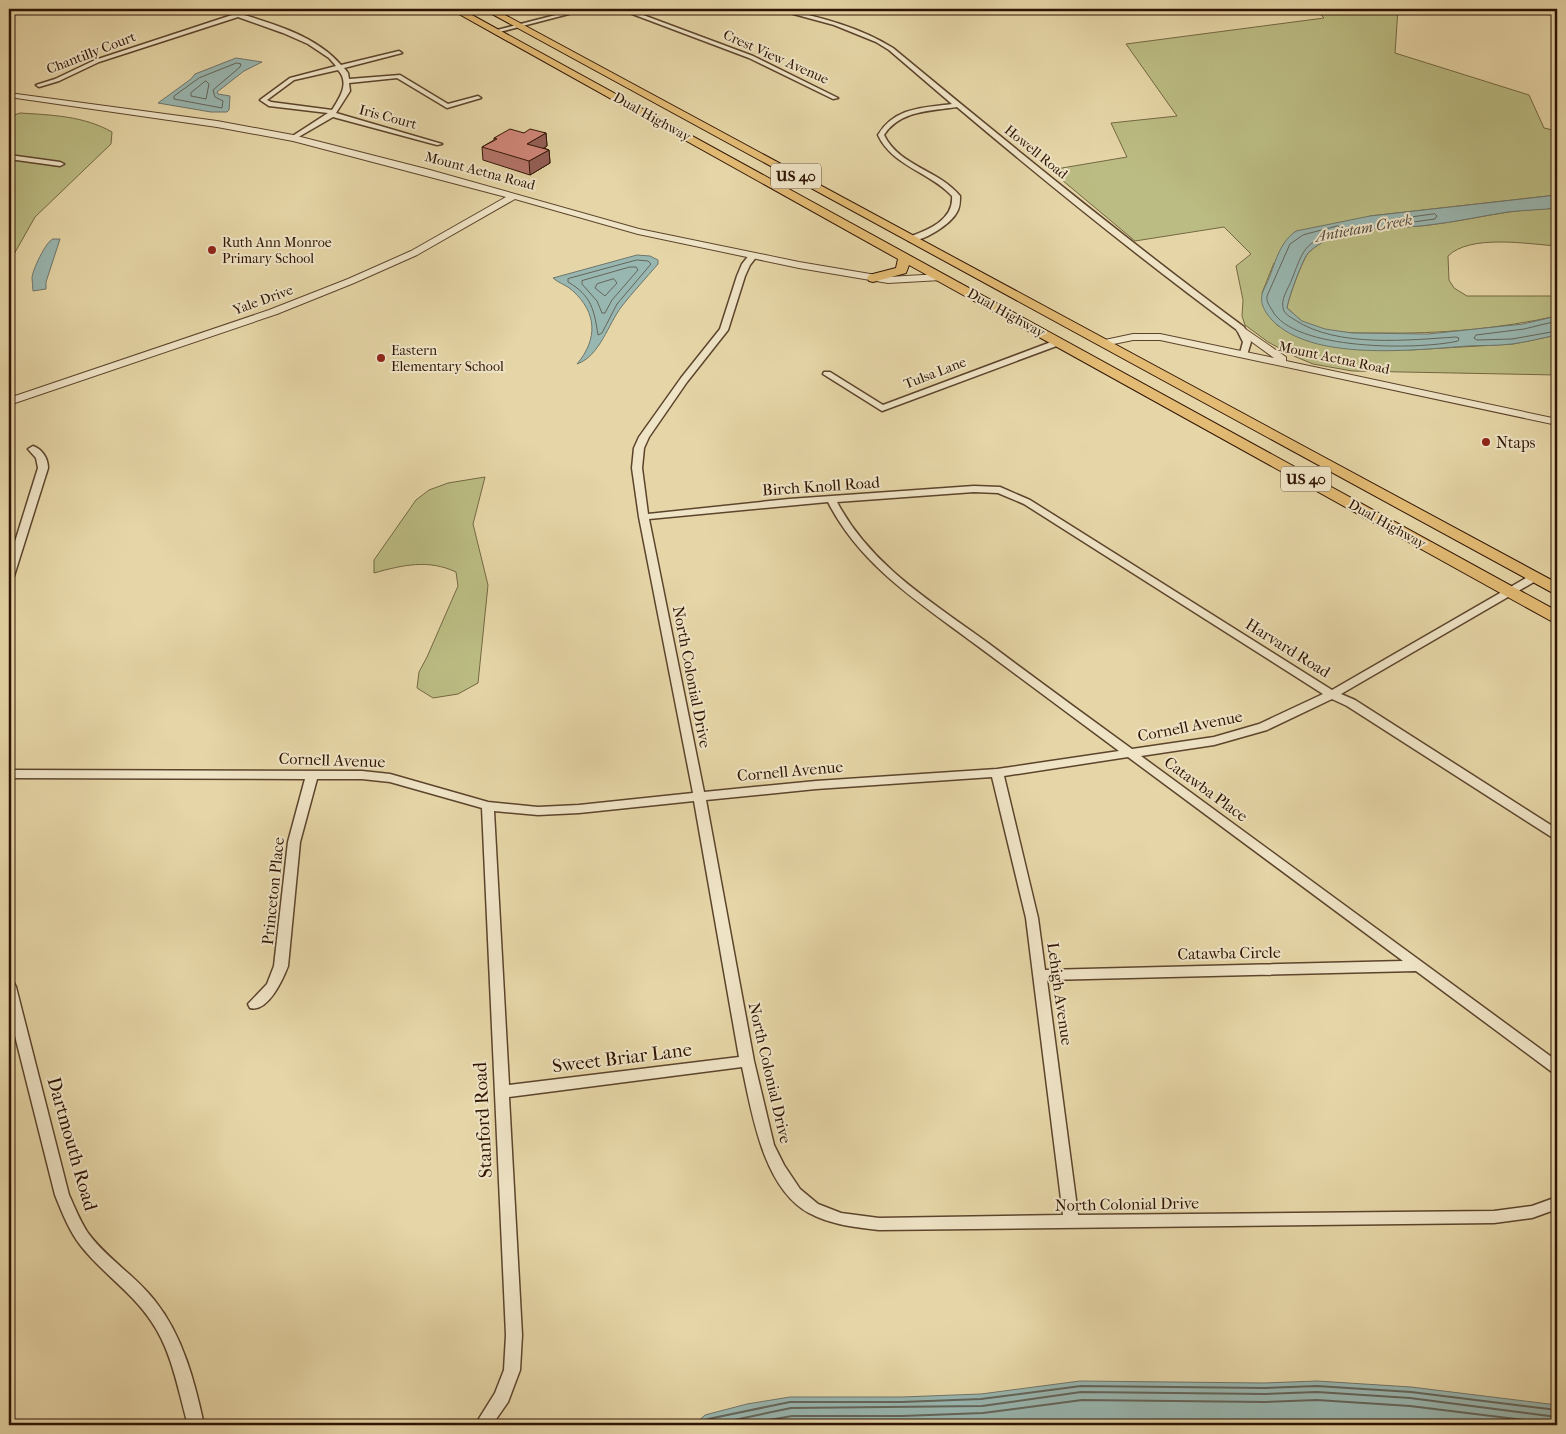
<svg xmlns="http://www.w3.org/2000/svg" width="1566" height="1434" viewBox="0 0 1566 1434" font-family="'IM FELL French Canon',serif">
<rect width="100%" height="100%" fill="#e6d6a7"/>
<filter id="stains"><feTurbulence type="fractalNoise" baseFrequency=".004" numOctaves="4"/><feColorMatrix values="0 0 0 0 .2 0 0 0 0 .09 0 0 0 0 .02 0 0 0 .5 -.17"/></filter>
<radialGradient id="worn" r=".72"><stop offset=".6" stop-color="#630" stop-opacity="0"/><stop offset="1" stop-color="#630" stop-opacity=".3"/></radialGradient>
<!-- green -->
<path fill="#bbbc83" stroke="#746843" d="M1315,9H1398L1395,53L1529,95L1544,128L1557,131V195L1370,216L1274,263L1262,293L1277,325L1300,338L1409,350L1513,344L1557,335V375L1352,371L1313,364L1296,357L1268,342L1245,325L1242,316L1243,300L1236,266L1251,254L1224,227L1135,241L1050,170L1127,157L1111,123L1177,116L1126,44L1324,18Z
M20,113C52,115 84,116 112,132L111,144L35,217L9,263V117Z
M1557,208V246C1528,244 1470,234 1448,256L1449,280L1454,288L1467,296H1557V316C1498,329 1440,334 1380,333C1355,333 1324,334 1302,321C1297,318 1292,312 1287,308C1288,299 1303,258 1309,252C1339,223 1391,230 1429,225C1455,222 1482,216 1508,212C1524,210 1541,209 1557,208Z
M485,477L473,524L488,585L478,683L458,694L433,698L417,688L419,672L427,657L458,586L456,572C428,559 403,565 374,573V560L416,500L429,490L448,483Z"/>
<!-- water -->
<path fill="#99b7b1" stroke="#6e756b" d="M236,58L262,62L244,71L217,92L218,94L230,96L229,110L227,112H211L158,103L191,79L195,74Z
M1557,195V208C1541,210 1524,210 1508,212C1482,216 1455,222 1429,225C1391,230 1340,224 1309,252C1303,257 1288,299 1287,308L1302,321L1325,329L1352,333L1428,334L1523,324L1557,316V335C1542,338 1527,342 1512,344C1497,346 1482,345 1467,346C1413,350 1312,362 1272,320C1264,311 1258,301 1264,289C1275,269 1276,245 1296,231L1370,216Z
M53,239H60L46,282V289L33,291C33,287 32,282 32,278C32,271 46,241 53,239Z
M637,255L650,256L658,260V264C646,278 633,292 622,306C608,324 600,356 577,364C598,339 597,313 573,291C567,285 558,283 553,278Z
M1080,1381L1264,1383L1317,1381L1411,1387L1557,1405V1425H694L705,1415L747,1404L790,1397H902L981,1394Z"/>
<g fill="none" stroke-linecap="round" stroke-linejoin="round">
<!-- shore-far1 -->
<path stroke="#64655a" stroke-width="1" d="M237,63L241,64L240,67L213,90L215,97L223,101L222,108L174,99V96L199,78Z
M206,81L209,84L206,99L191,96V93Z
M1435,214L1437,216L1435,219L1413,222L1411,220L1413,217Z
M1338,226L1341,228L1340,231C1305,243 1305,245 1292,279C1289,288 1279,300 1284,311C1286,315 1292,318 1295,320C1338,348 1408,340 1456,337L1459,338L1458,341C1419,350 1293,351 1272,310C1269,305 1266,301 1267,296L1290,244L1303,235Z
M637,260L648,261L651,264L617,304L602,333L598,335C594,310 592,296 568,282V279Z
M630,267H636L638,270L612,300L605,313H602L597,301L582,284V281Z
M614,279L617,283L605,296L595,288L597,284Z
M1557,321L1524,329L1476,335L1474,338L1477,340L1512,339L1557,331"/>
<!-- shore -->
<path stroke="#64655a" stroke-width="2" d="M701,1425L708,1419L790,1402H902L981,1399L1081,1386L1265,1388L1317,1386L1411,1392L1557,1410
M710,1425L791,1408L982,1406L1081,1392L1265,1394L1317,1392L1410,1398L1557,1417
M741,1425L792,1416H902L983,1413L1082,1400L1265,1402L1317,1400L1410,1406L1557,1424"/>
<defs>
<path id="minor" d="M216,9H224C264,21 314,33 341,65L399,51L402,53L344,68L348,73L349,79L400,75L448,104L478,96L481,98L447,108L397,78L349,83L350,91L336,113L442,144L437,145L333,117L295,139H291V137L328,113L269,106L260,100L290,78L336,66L329,58L308,44L283,33L238,17L99,62L59,81L39,87L36,85L55,79L95,60L232,15ZM338,70C350,83 340,97 332,110L271,102L267,100L294,80Z
M579,9H588L496,33L493,31Z
M619,9H627L753,56L838,98L833,99L749,58Z
M775,9H784C822,18 859,27 893,48C1008,143 1124,238 1244,327L1251,342L1247,355H1241L1240,353L1243,342L1237,330C1141,259 1048,184 957,107C931,111 900,110 884,135C899,166 939,170 960,196C960,202 960,207 957,212C951,224 923,242 909,241V237C928,230 954,220 952,196C930,172 892,166 878,135C895,107 923,108 952,104L889,50L876,42L834,25Z
M9,155L60,162L64,164L60,166L9,159Z
M750,254L757,256L750,265L745,276L728,330L687,382L649,437L644,448L642,468L648,514L789,499L974,486L1000,487L1030,500L1332,690L1531,575H1539L1540,577L1539,579L1341,694L1355,700L1557,829V839L1553,838L1347,706L1332,699L1267,730L1214,745L1141,756L1557,1061V1073L1552,1072L1416,971L1047,980L1078,1215L1494,1211L1532,1206L1557,1197V1209L1532,1218L1494,1223L879,1230C855,1227 831,1225 809,1213C763,1188 752,1113 742,1067L509,1097L522,1335L520,1370L508,1402L492,1425H475L495,1393L504,1370L506,1335L482,808L390,782L362,779H317L300,842L288,966C283,979 268,1013 250,1008L248,1004L267,984L274,966L288,842L305,779L9,778V770L362,771L390,774L488,802L538,807L579,805L693,793L639,517L632,468L634,448L639,437L681,378L720,329L737,276L742,264ZM974,492L998,493L1024,504L1323,694L1259,724L1214,737L1132,749C1084,714 1036,679 988,643C932,602 870,565 837,502ZM828,502C861,567 923,605 979,647C1026,682 1073,717 1119,751L997,769L816,781L704,792L649,519ZM1128,757L1403,961L1045,970L1038,918L1004,776ZM992,777L1026,918L1063,1215L879,1218L841,1213L818,1204L800,1189L784,1165L774,1145L754,1061L706,800L816,789ZM694,801L739,1057L509,1085L494,811L538,815L579,813Z
M1059,339L1062,340V344L882,411L823,374L824,372H830L883,405Z
M33,446C42,449 48,458 48,468L14,576L9,579V561L38,468L36,458L28,449Z
M9,982L14,983L16,987L69,1195C75,1208 80,1221 88,1233C107,1259 136,1276 155,1301C183,1336 195,1383 204,1425H188C178,1390 172,1351 151,1321C132,1292 102,1273 81,1246C69,1231 62,1212 55,1195L9,1012Z"/>
<path id="tertiary" d="M9,93L217,121L293,135L430,170L639,229L799,262L888,277L941,274L946,277L941,280L888,283L799,268L638,234L515,199L417,255L354,283L277,314L9,405V398L269,310L348,279L411,251L506,197L293,141L217,127L9,97Z
M1241,326L1286,357V361L1557,419V425L1160,340H1133L1104,346L1099,343L1100,341L1133,334H1160L1274,358L1237,331L1236,329Z"/>
<path id="primary" d="M450,9H461L1557,611V623L1551,621L909,265L906,273L873,282L869,281L867,278L869,275L896,268L898,259Z
M483,9H494L1557,583V594L1551,592Z"/>
</defs>
<!-- minor casing -->
<use href="#minor" stroke="#5c442c" stroke-width="3"/>
<!-- tertiary casing -->
<use href="#tertiary" stroke="#5c442c" stroke-width="2"/>
<!-- primary casing -->
<use href="#primary" stroke="#2e1303" stroke-width="2"/>
<!-- minor -->
<use href="#minor" fill="#efe4c6" fill-rule="evenodd"/>
<!-- tertiary -->
<use href="#tertiary" fill="#efe4c6" fill-rule="evenodd"/>
<!-- primary -->
<use href="#primary" fill="#e3bb74" fill-rule="evenodd"/>
</g>
<!-- wall -->
<path fill="#b5746a" stroke="#2e1303" d="M524,133H546L547,146L544,148L549,150L550,163L530,175L483,160L482,147L494,140V138Z"/>
<!-- shaded-wall -->
<path fill="#945e56" stroke="#2e1303" d="M546,133L547,146L528,157L527,144Z
M549,150L550,163L530,175L529,161Z"/>
<!-- building -->
<path fill="#d3877b" stroke="#2e1303" d="M510,129L524,133L530,129L546,133L527,144L549,150L529,161L482,147L497,139L494,138Z"/>
<!-- markers -->
<g fill="#8f2418" stroke="#efe4c6" stroke-width="2">
<circle cx="212" cy="250" r="5"/>
<circle cx="381" cy="358" r="5"/>
<circle cx="1486" cy="442" r="5"/>
</g>
<g text-anchor="middle" dominant-baseline="central" stroke-width="4" stroke-linejoin="round" paint-order="stroke">
<!-- far-street labels -->
<g font-size="14" fill="#2e1303" stroke="#efe4c6">
<text transform="translate(91 53) rotate(-21)">Chantilly Court</text>
<text transform="translate(776 57) rotate(24)">Crest View Avenue</text>
<text transform="translate(388 117) rotate(15)">Iris Court</text>
<text transform="translate(652 117) rotate(29)">Dual Highway</text>
<text transform="translate(1036 152) rotate(39)">Howell Road</text>
<text transform="translate(480 171) rotate(15)">Mount Aetna Road</text>
<text transform="translate(263 300) rotate(-20)">Yale Drive</text>
<text transform="translate(1006 313) rotate(29)">Dual Highway</text>
<text transform="translate(1334 358) rotate(12)">Mount Aetna Road</text>
<text transform="translate(935 373) rotate(-21)">Tulsa Lane</text>
<text transform="translate(1387 524) rotate(29)">Dual Highway</text>
</g>
<!-- far-poi labels -->
<g font-size="14" fill="#2e1303" stroke="#efe4c6" text-anchor="start">
<text x="222" y="242">Ruth Ann Monroe<tspan x="222" dy="16">Primary School</tspan></text>
<text x="391" y="350">Eastern<tspan x="391" dy="16">Elementary School</tspan></text>
</g>
<!-- shield labels -->
<g fill="#efe4c6" stroke="#68523e" stroke-width="1">
<rect x="771" y="163.5" width="50" height="25" rx="4"/>
<rect x="1281" y="466.5" width="50" height="25" rx="4"/>
</g>
<g font-size="15" font-weight="bold" fill="#2e1303">
<text x="796" y="176">US 40</text>
<text x="1306" y="479">US 40</text>
</g>
<!-- far-water labels -->
<g font-size="15" font-style="italic" fill="#534c40" stroke="#efe4c6">
<text transform="translate(1364 228) rotate(-10)">Antietam Creek</text>
</g>
<!-- poi labels -->
<g font-size="16" fill="#2e1303" stroke="#efe4c6" text-anchor="start">
<text x="1496" y="442">Ntaps</text>
</g>
<!-- street labels -->
<g font-size="16" fill="#2e1303" stroke="#efe4c6">
<text transform="translate(821 486) rotate(-4)">Birch Knoll Road</text>
<text transform="translate(1288 648) rotate(32)">Harvard Road</text>
<text transform="translate(692 677) rotate(79)">North Colonial Drive</text>
<text transform="translate(1190 726) rotate(-11)">Cornell Avenue</text>
<text transform="translate(332 760) rotate(2)">Cornell Avenue</text>
<text transform="translate(790 771) rotate(-5)">Cornell Avenue</text>
<text transform="translate(1206 789) rotate(36)">Catawba Place</text>
<text transform="translate(273 891) rotate(-84)">Princeton Place</text>
<text transform="translate(1229 953) rotate(-1)">Catawba Circle</text>
<text transform="translate(1060 994) rotate(82)">Lehigh Avenue</text>
<text transform="translate(770 1073) rotate(77)">North Colonial Drive</text>
<text transform="translate(1127 1204) rotate(-1)">North Colonial Drive</text>
</g>
<!-- near-street labels -->
<g font-size="19" fill="#2e1303" stroke="#efe4c6">
<text transform="translate(622 1058) rotate(-7)">Sweet Briar Lane</text>
<text transform="translate(483 1120) rotate(-93)">Stanford Road</text>
<text transform="translate(72 1144) rotate(74)">Dartmouth Road</text>
</g>
</g>
<!-- margin -->
<rect width="1566" height="1434" fill="none" stroke="#e6d6a7" stroke-width="30"/>
<rect x="10" y="10" width="1546" height="1414" fill="none" stroke="#2e1303" stroke-width="2.5"/>
<rect x="15" y="15" width="1536" height="1404" fill="none" stroke="#2e1303"/>
<rect width="100%" height="100%" filter="url(#stains)"/>
<rect width="100%" height="100%" fill="url(#worn)"/>
</svg>
